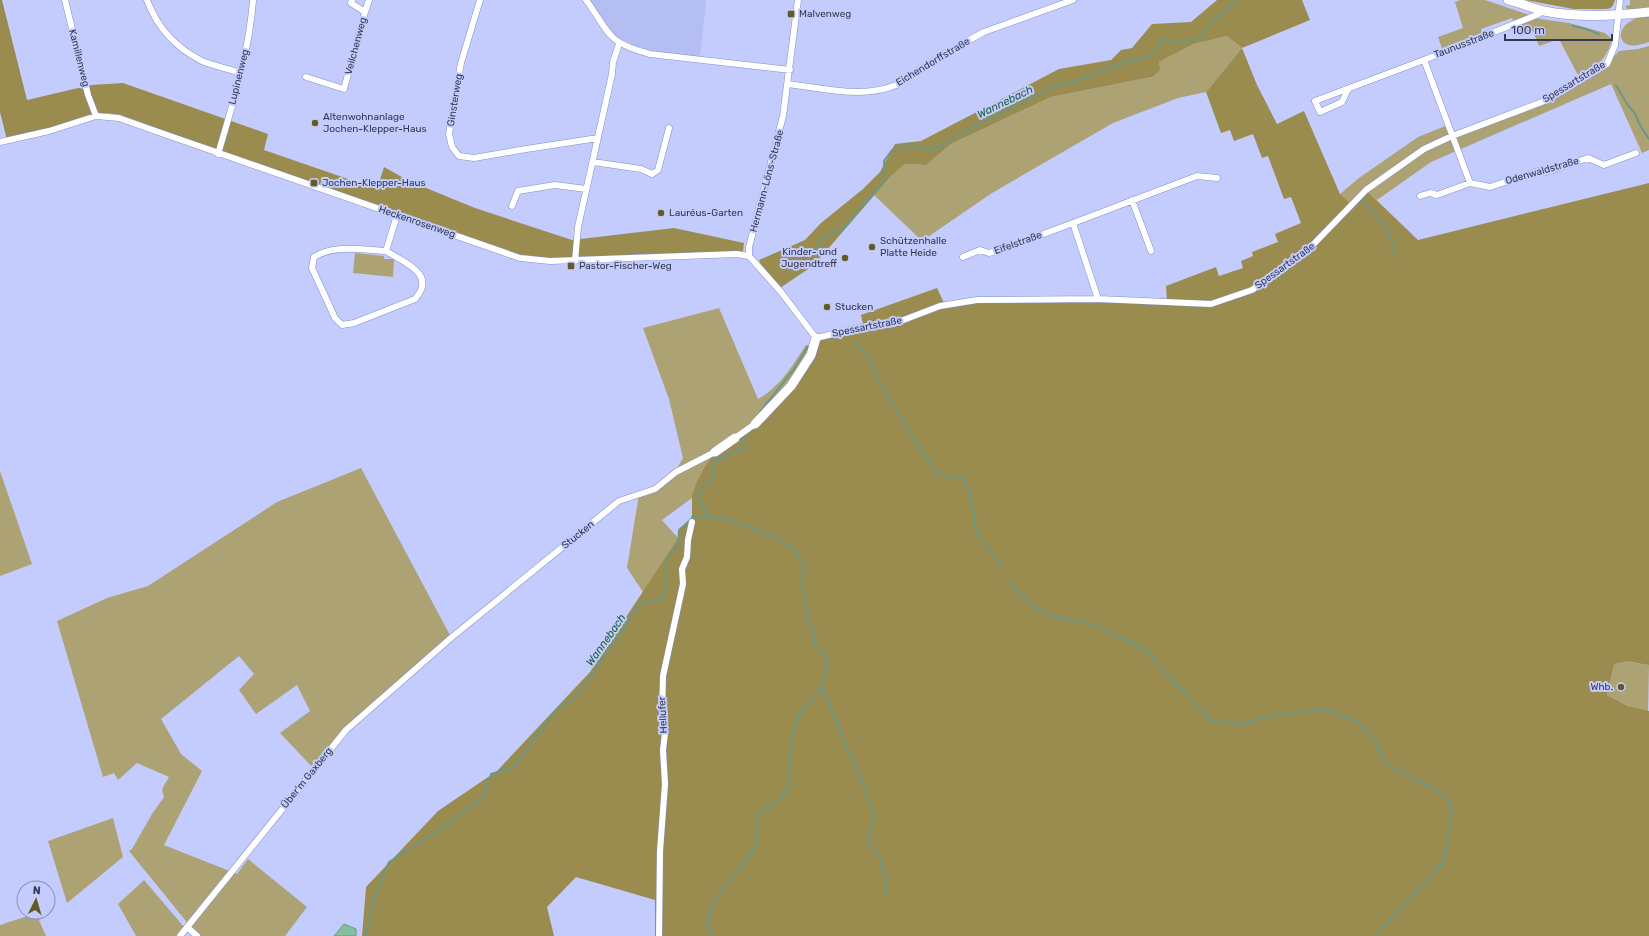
<svg xmlns="http://www.w3.org/2000/svg" width="1649" height="936" viewBox="0 0 1649 936" font-family="Rubik,sans-serif">
<rect width="100%" height="100%" fill="#c3ccfd"/>
<!-- built -->
<path fill="#b5bef3" d="M585,0H706L700,59L650,54L619,44Z"/>
<!-- green -->
<path fill="#ada273" d="M1460,0H1485L1530,15L1533,18L1569,23L1605,33L1612,39C1607,60 1595,67 1580,79L1559,39L1539,46L1533,31L1520,36L1512,18L1481,29L1483,35L1443,51L1438,37L1463,28L1455,2Z
M1630,0H1649V7L1637,9H1627L1625,6L1630,5Z
M1649,15V42C1616,55 1612,27 1637,18C1640,16 1645,16 1649,15Z
M1227,36L1242,48L1206,92L1178,98L1113,123L992,193L922,241L874,195L891,176L905,164L926,165L951,144L1051,97L1152,77L1159,62L1194,44Z
M1649,46V150L1642,153L1611,84L1431,162L1377,200L1366,190L1352,205L1340,194L1359,178L1418,137L1448,125L1452,136L1547,100L1607,64L1619,51L1638,49Z
M355,253L384,256V259H394L393,277L353,273Z
M719,308L758,399C779,388 793,365 806,345L810,348L809,354L755,424L701,473L692,498L662,520L678,538L643,592L627,568L639,494C661,487 672,479 683,458L669,399L643,328Z
M361,468L452,639L347,731L315,770L280,733L310,711L297,685L256,714L239,690L254,674L239,656L161,719L181,754L202,771L164,845L237,874L248,859L307,907L285,936H201L190,926L129,851L132,849L152,814L164,797L162,789L169,777L137,763L118,780L114,773L103,777L57,621L107,598L148,586L277,502Z
M0,471L32,564L0,576Z
M1621,661L1649,665L1648,712L1628,706L1607,695L1614,665Z
M113,818L123,857L67,903L48,841Z
M144,880L184,927L177,936H136L118,904Z
M40,912H48L39,920L46,936H0V925Z"/>
<!-- forest -->
<path fill="#9a8c4f" d="M0,0H2L27,100L91,85L123,83L268,134L264,150L377,189L384,167L409,181L475,208L572,240L674,228L744,243L743,251L550,258L520,255L309,183L120,115L106,113L49,131L7,140L0,112Z
M1217,0H1302L1310,20L1242,48L1257,85L1277,124L1304,111L1340,194L1352,205L1366,190L1418,240L1649,183V665C1639,664 1623,658 1614,665L1607,695L1628,706L1649,711V936H655V900L576,877L547,907L554,936H362L366,887L438,811L497,771L590,672L678,538L679,530L690,520L692,515V496L696,484L701,473L715,452L755,424L791,386L816,338L864,329L861,315L937,288L945,305L977,300L1167,302L1166,286L1216,267L1219,276L1243,268L1241,261L1253,256L1252,252L1278,242L1275,234L1301,223L1291,197L1284,199L1268,156L1262,158L1253,134L1234,141L1230,130L1221,133L1206,92L1242,48L1227,36L1194,44L1159,62L1160,70L1152,77L1051,97L951,144L926,165L905,164L891,176L814,265L780,288L762,267L759,260L805,240L821,223L863,189L880,172L895,144L921,141L1059,69L1111,60L1121,50L1132,48L1152,24L1191,22Z
M1525,0H1615C1613,6 1612,9 1605,9H1574Z"/>
<!-- water -->
<path fill="#84c09b" stroke="#6c9784" d="M344,924L356,929V936H334Z"/>
<g fill="none" stroke-linecap="round" stroke-linejoin="round">
<!-- stream -->
<path stroke="#6c9784" stroke-width="2" d="M1573,26L1583,28L1599,34
M1616,85L1627,104L1634,112L1641,127L1649,139
M1361,198C1376,217 1393,230 1395,256
M814,251L823,239L828,235L843,229L885,180L884,161L892,150L904,146L930,149L944,145L953,138L963,132L1059,84L1073,82L1114,66L1148,56L1155,52L1161,41L1188,42L1199,38L1214,19L1226,10L1235,0
M855,342L873,364L875,375L899,415L937,474L962,478L970,493L976,532L984,542L1002,569
M760,412L794,369L808,346
M707,516C733,520 792,537 803,563C805,568 803,573 802,578C802,583 803,589 804,594C805,603 809,610 807,620C815,629 816,636 815,647L828,659L825,678L822,688L804,708L797,720L792,737L789,768V788L776,803L765,808L757,815C756,824 759,839 755,846C741,874 710,893 707,926L713,936
M1007,581L1035,607L1055,617L1092,624L1143,648L1212,721L1240,724L1270,716L1326,709L1356,721L1377,741L1382,759L1398,771L1437,790L1450,803L1452,813L1443,863L1375,936
M822,688L848,750L859,773L870,805L874,818L868,841L882,861V869L888,879L885,895
M366,936L373,901L389,862L439,830L483,798L491,774L514,767L555,711L576,697L642,602L659,601L667,592C665,581 667,572 666,560L678,545L679,530L695,516H707L701,502L698,498V491L703,486L711,483L714,464L720,458L744,448L743,442L748,431"/>
<defs>
<path id="street" d="M65,0L88,95L96,116
M147,0C157,27 176,48 202,61C214,66 229,69 241,73
M480,0L461,63L449,134L452,147L459,156L474,158L520,150L598,138
M586,0C611,34 605,42 650,54L790,70
M798,0L783,116L749,247V256L781,292L816,338L862,327L893,324L940,306L977,300L1098,299L1211,304L1252,290L1305,253L1366,190L1424,149L1452,136L1547,100L1607,64L1615,45L1620,0
M1544,10L1539,14L1424,60L1470,183L1490,187L1538,171L1547,172L1588,158L1604,165L1636,153
M365,12L369,0
M306,77L344,89L365,12L351,3L352,0
M788,84C822,88 863,99 896,85L949,51L984,32L1073,0
M1348,89L1342,102L1320,112L1315,101L1424,60
M0,142L49,131L96,116L119,118L147,128L520,258L550,261L737,254L749,256
M218,154C233,103 249,53 253,0
M593,162L641,169L652,174L658,170L669,128
M1420,196L1430,193L1437,195L1470,183
M1132,200L1151,251
M512,206L518,191L555,185L586,189
M386,251C405,263 437,274 415,299L354,323L342,325L335,318L312,268L314,257C334,244 363,250 386,251L397,215
M963,257L980,250L989,253L1006,248L1073,223
M575,261L578,227L612,74L613,62L619,44
M1098,299L1073,223L1197,176L1217,178
M735,438L755,424
M187,927L197,936
M180,936L346,730L452,637L619,501L655,489L676,472L715,452
M659,936L660,851L665,784L663,750L665,733L662,718L663,676L683,584L682,569L687,557L688,540L692,522"/>
<path id="secondary" d="M1508,0C1520,3 1532,8 1544,11C1578,18 1614,16 1649,12
M755,424L791,386L811,355L816,338
M715,452L735,438"/>
</defs>
<!-- street casing -->
<use href="#street" stroke="#858fc8" stroke-width="7"/>
<!-- secondary casing -->
<use href="#secondary" stroke="#858fc8" stroke-width="10"/>
<!-- street -->
<use href="#street" stroke="#fff" stroke-width="6"/>
<!-- secondary -->
<use href="#secondary" stroke="#fff" stroke-width="9"/>
</g>
<!-- markers -->
<g fill="#655a26" stroke="#c3ccfd" stroke-width="1.5">
<rect x="787" y="10" width="8" height="8" rx="2"/>
<circle cx="315" cy="123" r="4"/>
<rect x="310" y="179" width="8" height="8" rx="2"/>
<circle cx="661" cy="213" r="4"/>
<circle cx="872" cy="247" r="4"/>
<circle cx="845" cy="258" r="4"/>
<rect x="567" y="262" width="8" height="8" rx="2"/>
<circle cx="827" cy="307" r="4"/>
<circle cx="1621" cy="687" r="4"/>
</g>
<g text-anchor="middle" dominant-baseline="central" stroke-width="4" stroke-linejoin="round" paint-order="stroke">
<!-- poi labels -->
<g font-size="10" fill="#333850" stroke="#c3ccfd" text-anchor="start">
<text x="799" y="14">Malvenweg</text>
<text x="323" y="117">Altenwohnanlage<tspan x="323" dy="12">Jochen-Klepper-Haus</tspan></text>
<text x="322" y="183">Jochen-Klepper-Haus</text>
<text x="669" y="213">Lauréus-Garten</text>
<text x="880" y="241">Schützenhalle<tspan x="880" dy="12">Platte Heide</tspan></text>
<text x="837" y="252" text-anchor="end">Kinder- und<tspan x="837" dy="12">Jugendtreff</tspan></text>
<text x="579" y="266">Pastor-Fischer-Weg</text>
<text x="835" y="307">Stucken</text>
<text x="1613" y="687" text-anchor="end">Whb.</text>
</g>
<!-- street labels -->
<g font-size="10" fill="#333850" stroke="#c3ccfd">
<text transform="translate(1464 44) rotate(-21)">Taunusstraße</text>
<text transform="translate(356 46) rotate(-75)">Veilchenweg</text>
<text transform="translate(79 58) rotate(76)">Kamillenweg</text>
<text transform="translate(933 62) rotate(-31)">Eichendorffstraße</text>
<text transform="translate(239 77) rotate(-76)">Lupinenweg</text>
<text transform="translate(1574 82) rotate(-31)">Spessartstraße</text>
<text transform="translate(455 100) rotate(-81)">Ginsterweg</text>
<text transform="translate(1542 171) rotate(-16)">Odenwaldstraße</text>
<text transform="translate(767 181) rotate(-75)">Hermann-Löns-Straße</text>
<text transform="translate(417 222) rotate(19)">Heckenrosenweg</text>
<text transform="translate(1018 243) rotate(-20)">Eifelstraße</text>
<text transform="translate(1285 266) rotate(-36)">Spessartstraße</text>
<text transform="translate(867 327) rotate(-11)">Spessartstraße</text>
<text transform="translate(578 535) rotate(-39)">Stucken</text>
<text transform="translate(663 715) rotate(-93)">Hellufer</text>
<text transform="translate(307 778) rotate(-51)">Über'm Gaxberg</text>
</g>
<!-- water labels -->
<g font-size="11" font-style="italic" fill="#1c613d" stroke="#c3ccfd">
<text transform="translate(1005 102) rotate(-26)">Wannebach</text>
<text transform="translate(606 640) rotate(-55)">Wannebach</text>
</g>
</g>
<!-- north arrow -->
<g transform="translate(36 900) rotate(5)"><circle r="19" fill="#c3ccfd" stroke="#8991b8"/>
<path d="M0-3L7 15L0 10L-7 15Z" fill="#655a26"/>
<text y="-6" font-size="11" font-weight="bold" text-anchor="middle" fill="#333850">N</text>
</g>
<!-- scale -->
<path d="M1505 34v6h107v-6" fill="none" stroke="#333850" stroke-width="2"/>
<text x="1511" y="34" font-size="12" fill="#333850" stroke="#c3ccfd" stroke-width="3" paint-order="stroke">100 m</text>
</svg>
